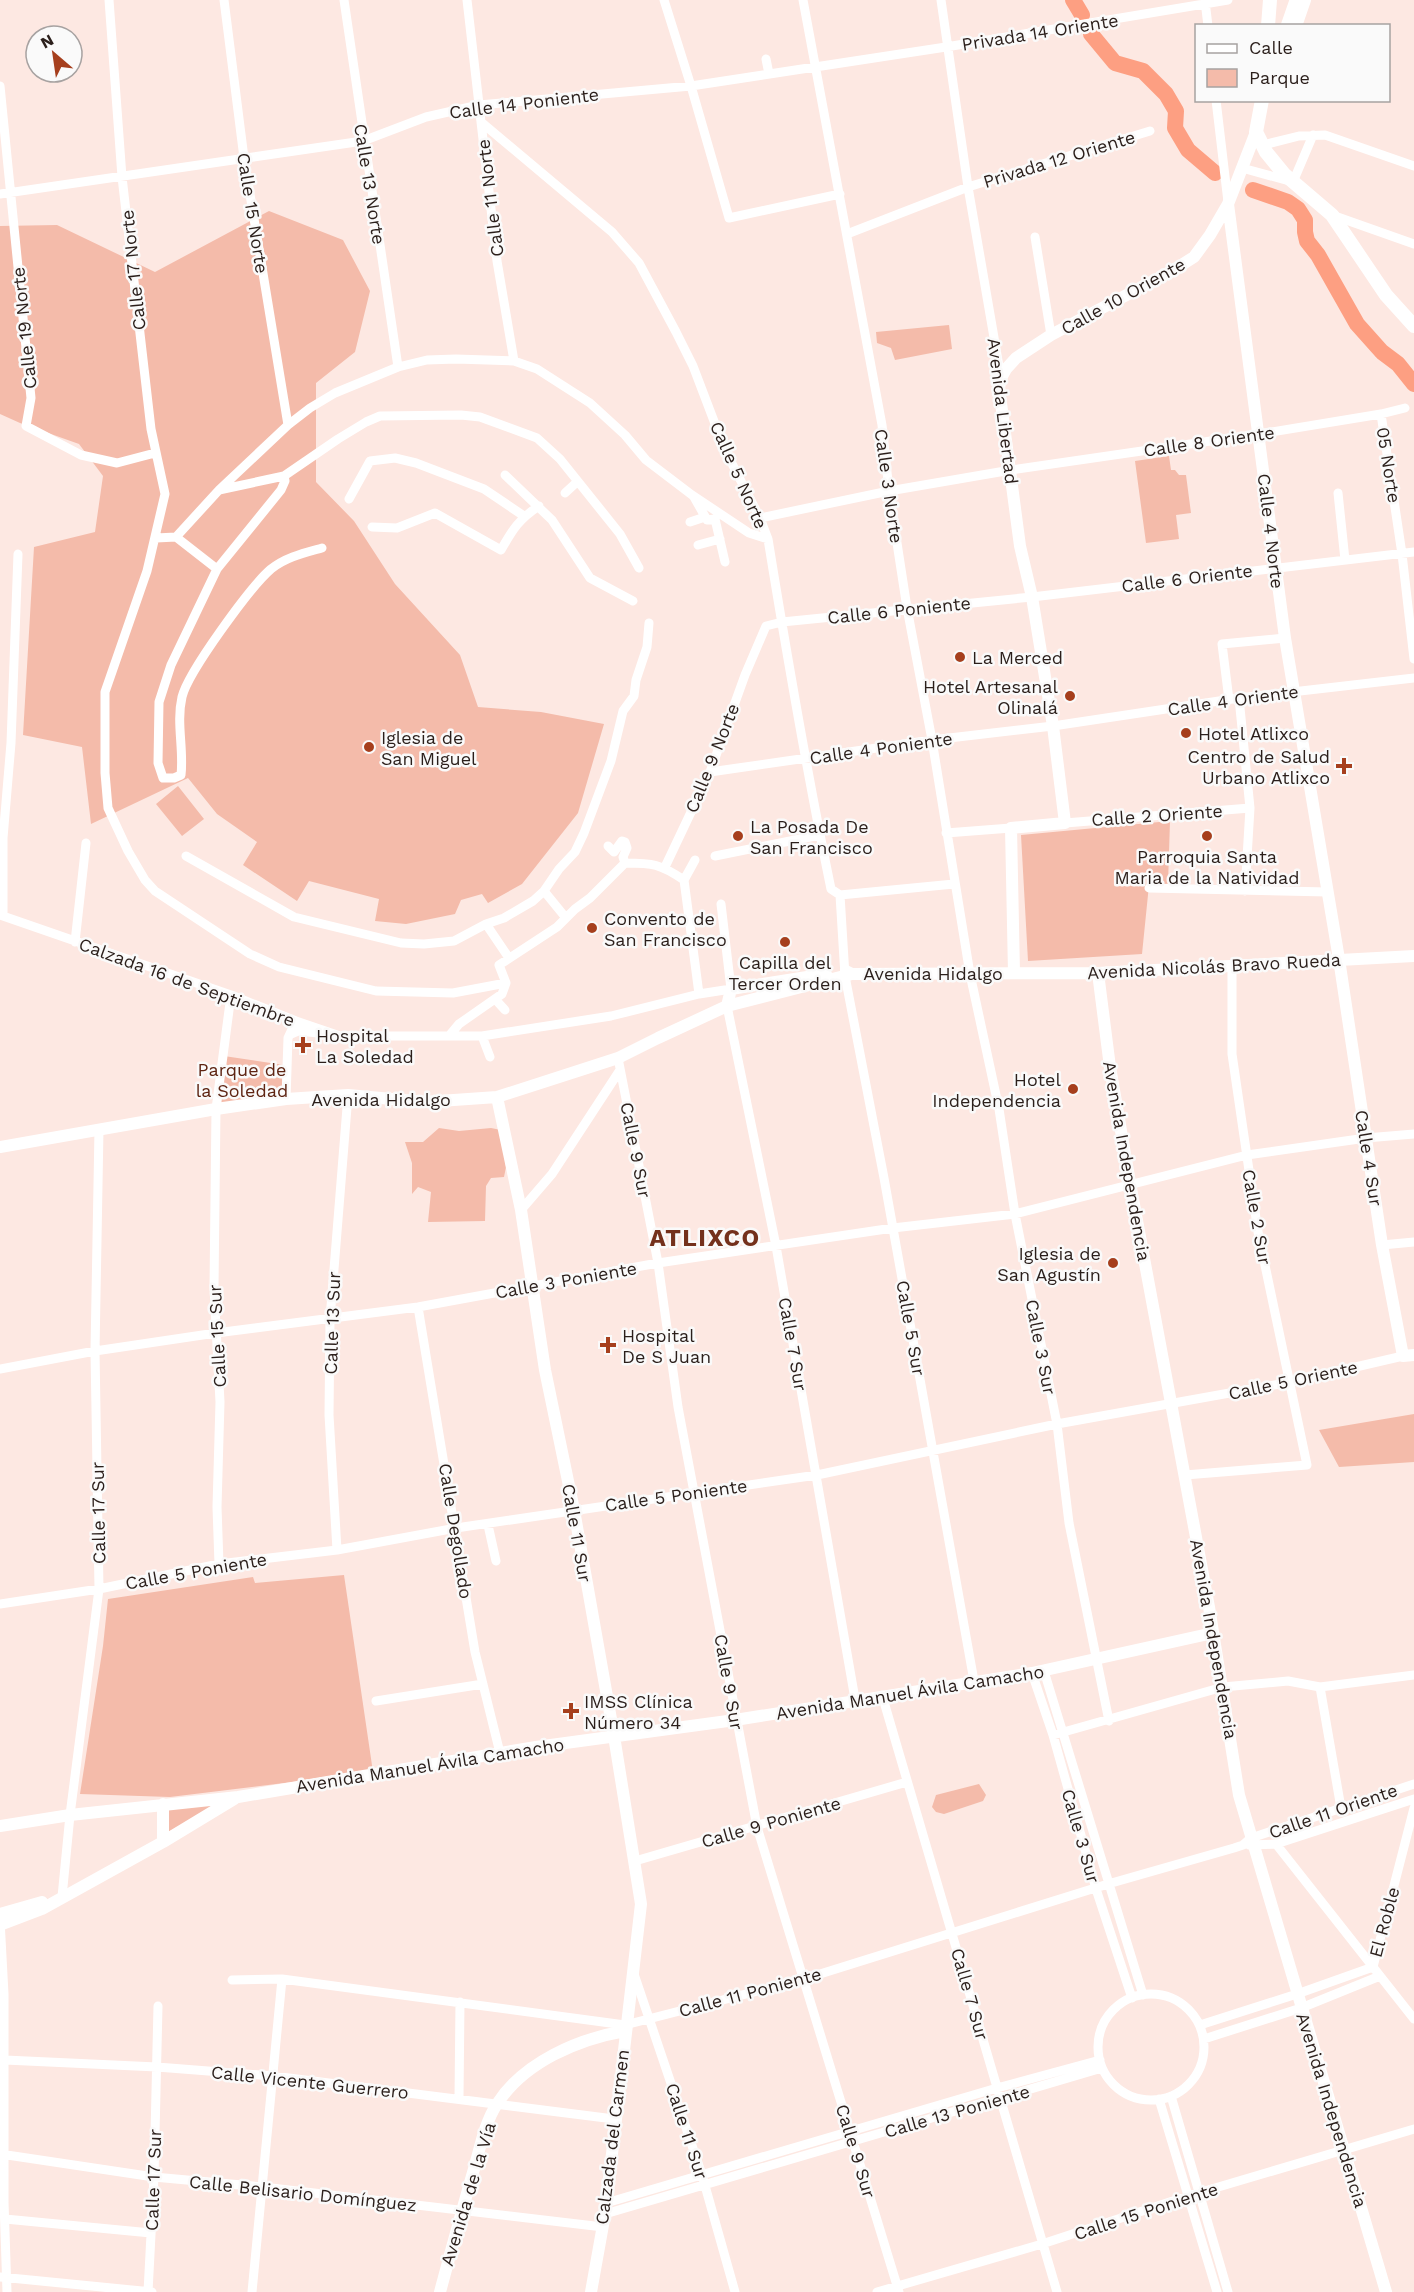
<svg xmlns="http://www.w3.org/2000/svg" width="1414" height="2292" viewBox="0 0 1414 2292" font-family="'Work Sans',sans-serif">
<rect width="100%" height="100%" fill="#fde8e2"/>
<!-- green -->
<path fill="#f4bbaa" d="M269,211L343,240L370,291L355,352L316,383V482L354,521L395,584L460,655L478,707L541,712L604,724L578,813L522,884L488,903L482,894L461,900L455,914L406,924L375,921L379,899L309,881L297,901L243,865L257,842L217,814L188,778L91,824L82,747L23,735L34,547L95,532L103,476L79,444L20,423L0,414V226L57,225L155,272Z
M949,325L952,349L895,360L891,348L877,343L876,332Z
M1169,456L1171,470H1175L1179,475H1186L1191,513L1176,515L1179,539L1146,543L1135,461Z
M178,786L204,819L182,836L156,804Z
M1170,821L1168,884L1149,885L1142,954L1028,961L1021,835Z
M224,1056L284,1065L281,1095L218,1104Z
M439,1128L459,1131L491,1128L501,1130L506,1167L504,1177L491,1178L486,1186L485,1221L428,1222L431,1192L418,1187L412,1194V1163L405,1142H423Z
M1414,1414V1462L1339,1467L1319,1430Z
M344,1575L373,1772L170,1797L80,1794L103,1646L108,1599L253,1577L255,1583Z
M979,1784L986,1795L983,1801L944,1814L936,1812L932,1807L936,1795Z
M221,1803L168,1832L167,1809Z"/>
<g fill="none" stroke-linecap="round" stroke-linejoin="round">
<!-- river -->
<path stroke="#fd9f82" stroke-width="16" d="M1073,0L1082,15
M1091,34L1115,63L1143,71L1166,94L1176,111L1175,128L1188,150L1215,173
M1253,190L1288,202L1298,209L1305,220V232L1307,241L1318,255L1357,324L1382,352L1398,364L1414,384"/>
<!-- street -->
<path stroke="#fff" stroke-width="9" d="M109,0L122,177L151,429L165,494L147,571L105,692V773L108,808L128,851L145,880L155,891L250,954L279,967L376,991L453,993L506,983
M224,0L244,158L288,425
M344,0L398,367
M467,0L497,261L514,361
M664,0L691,86L729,218L840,194
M803,0L882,425L889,491L907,608L932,740L970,974L999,1109L1015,1214L1057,1424L1069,1523L1109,1721
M941,0L968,187L1001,378
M1205,1L1208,26
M1285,26L1294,0
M766,59L769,74
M0,86L31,398L26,426L81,455L117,463L155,453
M1216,100L1228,202
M481,122L612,232L639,263L676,332L693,366L725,450L760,518L768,539C787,656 807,773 831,889L840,895L845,976L884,1178L974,1681
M1263,145L1299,136L1325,135L1414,166
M1242,168L1293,182L1313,135
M0,194L363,141L426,117L479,105L691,86L946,47L1228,0
M1332,215L1414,244
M847,234L968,187L1150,131
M1035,237L1051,335
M1381,414L1402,554L1414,659
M505,475L552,520L590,578L633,601
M284,476L285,481L281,490L217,569L171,665L159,702L158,763L163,778H174L181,775C184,749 176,723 182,697C188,672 251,586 271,569C286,557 304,553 322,548
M284,476L338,439L366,422L380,416L461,415L480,417L537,438L560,459L620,534L639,568
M219,490L284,476
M565,493L577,482
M1338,493L1345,560
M694,497L707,520L715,519L725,562
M349,499L370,461L395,458L416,463L484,489L524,516
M760,518L889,491L1011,470L1259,434L1381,414L1405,408
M690,522L705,517
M372,527L397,528L435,513L501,550C513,529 519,519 539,506
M176,537L217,569
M156,538L176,537L219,490L288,425L310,408L335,393L398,367L427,360L456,359L514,361L537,369L590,403L625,435L646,460L692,495L749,533L768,539
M698,545L720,539
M1239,698L1250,808L1245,891
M1229,700L1222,644L1285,638
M710,772L932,740L1053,726L1239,698L1414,678
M1065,823L1250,808
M946,833L1011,828
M608,846L614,852L622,841L625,842L627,848L623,857L625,863
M186,856L294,917L401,943L424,944L454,941L486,924L504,918L533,901L544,891L559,869L575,852L584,833L611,761L623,711L634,696L636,680L647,647L649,623
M715,856L820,835
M695,860L684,880L699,994
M665,867L710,772L745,675L766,626L782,622L1032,597L1414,552
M1149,888L1328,892
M544,891L566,918
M840,895L954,884
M0,915L231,995L296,1021L340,1036H482L611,1016L699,994L731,989L721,904
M3,916V838L11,743L18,554
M486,924L509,958
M75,942L86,843
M506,983L499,965L557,927L575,909L590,898L625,863C653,863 660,864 684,880
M495,999L505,1010
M727,1006L776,1246L855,1699
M291,1034L298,1031L318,1033
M449,1036L459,1024L502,994L506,983
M482,1036L490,1057
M618,1058L658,1263L678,1407L757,1827L899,2292
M286,1099L288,1038L296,1021
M521,1210L552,1174L620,1070
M1382,1245L1414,1242
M418,1307L475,1652L500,1753
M0,1369L95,1351L216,1333L418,1307L658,1263L893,1228L1015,1214L1247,1155L1366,1138L1414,1134
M1185,1475L1307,1465L1258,1232L1232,1054V966
M488,1525L496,1561
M337,1550L329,1415L330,1319L348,1095
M219,1564L217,1507L220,1402L214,1288L216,1109L231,995
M0,1604L99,1589L219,1564L337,1550L456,1528L817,1475L1057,1424L1291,1382L1403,1356
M1044,1671L1143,1995
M1032,1673L1053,1735L1096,1889L1132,1998
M1320,1687L1341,1808
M882,1695L1057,2292
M376,1701L483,1684
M1053,1735L1223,1687L1288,1681L1320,1687L1414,1675
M1276,1844L1414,2019
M1249,1845L1276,1844L1414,1799
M635,1861L907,1782
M62,1897L70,1815L99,1589L95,1351L99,1129
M0,1920L4,1994V2202L7,2292
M634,1974L702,2175L735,2292
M232,1980L282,1979L625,2025L804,1979L1108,1884L1234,1848L1243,1845L1251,1838L1414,1784
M1098 2047a53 53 0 1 1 106 0a53 53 0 1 1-106 0Z
M1200,2025L1297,1994L1373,1967L1414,1808
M1204,2039L1301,2008L1380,1976
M5,2060L157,2067L273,2076L614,2119
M1171,2096L1228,2292
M459,2098L460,2002
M1159,2099L1217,2292
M0,2154L154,2177L263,2187L603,2227
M606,2203L997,2088L1100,2060
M605,2214L1102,2068
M5,2219L151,2233
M0,2277L152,2292
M148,2292L154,2177L158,2006
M252,2292L282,1979
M877,2292L1042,2244L1188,2196L1414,2129"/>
<!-- secondary -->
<path stroke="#fff" stroke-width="12" d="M1228,204L1285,638L1339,959L1382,1245L1403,1356L1414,1355
M846,971L852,974L1098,973L1414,956
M1014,973L1011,828L1065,823L1053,726L1032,597L1020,546L999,388L1001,378L1006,369L1016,358L1051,335L1172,271L1194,257L1210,235L1228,204L1256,132
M1098,973L1110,1067L1130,1183L1209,1607L1239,1795L1386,2292
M727,1006L731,989L826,974
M497,1097L521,1210L545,1370L574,1510L614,1736L641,1904L605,2214L591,2292
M0,1147L216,1109L286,1099L348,1095L425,1102L497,1097L618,1058L658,1038L727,1006L852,974
M163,1804V1842
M0,1826L70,1815L238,1797L536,1747L735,1720L1032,1673L1213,1633
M0,1914L42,1902
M0,1925L42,1909L163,1842L234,1799
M440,2292C451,2251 462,2210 474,2169C480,2148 485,2122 497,2104C524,2062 578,2039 625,2031"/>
<!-- primary -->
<path stroke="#fff" stroke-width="14" d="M1268,26L1270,0
M1295,26L1304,0
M1262,100L1256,132L1266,152L1284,174L1332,215L1386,295L1414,326"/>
</g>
<!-- markers -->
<g fill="#a63f1d" stroke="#fafafa" stroke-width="2">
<circle cx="960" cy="657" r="6"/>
<circle cx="1070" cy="696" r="6"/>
<circle cx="1186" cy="733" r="6"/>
<circle cx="369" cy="747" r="6"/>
<path d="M1341 757h6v6h6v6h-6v6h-6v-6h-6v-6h6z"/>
<circle cx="738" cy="836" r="6"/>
<circle cx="1207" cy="836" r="6"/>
<circle cx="592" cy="928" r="6"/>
<circle cx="785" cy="942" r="6"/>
<path d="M300 1036h6v6h6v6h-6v6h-6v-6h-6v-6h6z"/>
<circle cx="1073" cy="1089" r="6"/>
<circle cx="1113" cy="1263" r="6"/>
<path d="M605 1336h6v6h6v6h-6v6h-6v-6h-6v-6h6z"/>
<path d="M568 1702h6v6h6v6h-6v6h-6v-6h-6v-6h6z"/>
</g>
<g text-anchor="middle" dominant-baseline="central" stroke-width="5" stroke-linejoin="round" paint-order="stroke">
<!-- street labels -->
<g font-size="18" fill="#2b1f1b" stroke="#fafafa">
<text transform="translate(1040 32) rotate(-9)">Privada 14 Oriente</text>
<text transform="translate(524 103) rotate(-7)">Calle 14 Poniente</text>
<text transform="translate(1059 159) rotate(-17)">Privada 12 Oriente</text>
<text transform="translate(370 184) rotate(81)">Calle 13 Norte</text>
<text transform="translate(490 198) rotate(-97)">Calle 11 Norte</text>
<text transform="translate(253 213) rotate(81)">Calle 15 Norte</text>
<text transform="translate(133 270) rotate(-96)">Calle 17 Norte</text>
<text transform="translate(1123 296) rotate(-29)">Calle 10 Oriente</text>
<text transform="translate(24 328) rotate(-96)">Calle 19 Norte</text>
<text transform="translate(1003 411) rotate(83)">Avenida Libertad</text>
<text transform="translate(1209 441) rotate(-8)">Calle 8 Oriente</text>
<text transform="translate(1389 465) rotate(81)">05 Norte</text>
<text transform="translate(739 475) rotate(66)">Calle 5 Norte</text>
<text transform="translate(889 486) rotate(82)">Calle 3 Norte</text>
<text transform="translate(1271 531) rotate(83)">Calle 4 Norte</text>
<text transform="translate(1187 578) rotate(-7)">Calle 6 Oriente</text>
<text transform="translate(899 610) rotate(-6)">Calle 6 Poniente</text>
<text transform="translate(1233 700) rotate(-8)">Calle 4 Oriente</text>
<text transform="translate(881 748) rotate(-8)">Calle 4 Poniente</text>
<text transform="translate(712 758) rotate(-68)">Calle 9 Norte</text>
<text transform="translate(1157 815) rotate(-4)">Calle 2 Oriente</text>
<text transform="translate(1214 966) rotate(-3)">Avenida Nicolás Bravo Rueda</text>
<text x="933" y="973">Avenida Hidalgo</text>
<text transform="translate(187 982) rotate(20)">Calzada 16 de Septiembre</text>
<text x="381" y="1099">Avenida Hidalgo</text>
<text transform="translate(636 1150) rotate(79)">Calle 9 Sur</text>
<text transform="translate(1369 1158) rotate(81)">Calle 4 Sur</text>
<text transform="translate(1127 1161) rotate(80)">Avenida Independencia</text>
<text transform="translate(1257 1217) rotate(80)">Calle 2 Sur</text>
<text transform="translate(566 1280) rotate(-10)">Calle 3 Poniente</text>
<text transform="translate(332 1323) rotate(-88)">Calle 13 Sur</text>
<text transform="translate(911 1328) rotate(80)">Calle 5 Sur</text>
<text transform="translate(217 1336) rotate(-93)">Calle 15 Sur</text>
<text transform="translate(793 1344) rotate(80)">Calle 7 Sur</text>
<text transform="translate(1041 1347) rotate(79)">Calle 3 Sur</text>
<text transform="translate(1293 1380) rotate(-12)">Calle 5 Oriente</text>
<text transform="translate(676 1495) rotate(-8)">Calle 5 Poniente</text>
<text transform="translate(98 1513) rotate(-91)">Calle 17 Sur</text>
<text transform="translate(456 1531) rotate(81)">Calle Degollado</text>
<text transform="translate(577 1533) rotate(80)">Calle 11 Sur</text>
<text transform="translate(196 1571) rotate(-10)">Calle 5 Poniente</text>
<text transform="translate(1214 1639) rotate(80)">Avenida Independencia</text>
<text transform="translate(729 1682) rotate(80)">Calle 9 Sur</text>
<text transform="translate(910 1692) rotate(-9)">Avenida Manuel Ávila Camacho</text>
<text transform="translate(430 1765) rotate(-9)">Avenida Manuel Ávila Camacho</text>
<text transform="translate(1333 1811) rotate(-19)">Calle 11 Oriente</text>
<text transform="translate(771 1822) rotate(-16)">Calle 9 Poniente</text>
<text transform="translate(1081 1836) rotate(74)">Calle 3 Sur</text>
<text transform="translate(1384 1922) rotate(-75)">El Roble</text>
<text transform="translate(750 1992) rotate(-15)">Calle 11 Poniente</text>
<text transform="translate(970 1994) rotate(74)">Calle 7 Sur</text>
<text transform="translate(310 2082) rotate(6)">Calle Vicente Guerrero</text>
<text transform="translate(1332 2110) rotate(73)">Avenida Independencia</text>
<text transform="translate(957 2111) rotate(-16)">Calle 13 Poniente</text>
<text transform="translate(687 2131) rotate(72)">Calle 11 Sur</text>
<text transform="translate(612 2137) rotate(-83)">Calzada del Carmen</text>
<text transform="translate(856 2151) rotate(73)">Calle 9 Sur</text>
<text transform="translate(153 2180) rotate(-88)">Calle 17 Sur</text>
<text transform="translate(303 2193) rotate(6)">Calle Belisario Domínguez</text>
<text transform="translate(468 2194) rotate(-73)">Avenida de la Vía</text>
<text transform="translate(1146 2211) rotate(-18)">Calle 15 Poniente</text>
</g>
<!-- poi labels -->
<g font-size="18" fill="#2b1f1b" stroke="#fafafa" text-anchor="start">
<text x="972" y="657">La Merced</text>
<text x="1058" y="686" text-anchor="end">Hotel Artesanal<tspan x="1058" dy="21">Olinalá</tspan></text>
<text x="1198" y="733">Hotel Atlixco</text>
<text x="381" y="737">Iglesia de<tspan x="381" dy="21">San Miguel</tspan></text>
<text x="1330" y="756" text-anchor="end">Centro de Salud<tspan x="1330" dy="21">Urbano Atlixco</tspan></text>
<text x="750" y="826">La Posada De<tspan x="750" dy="21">San Francisco</tspan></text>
<text x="1207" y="856" text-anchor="middle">Parroquia Santa<tspan x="1207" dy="21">Maria de la Natividad</tspan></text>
<text x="604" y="918">Convento de<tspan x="604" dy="21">San Francisco</tspan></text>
<text x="785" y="962" text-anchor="middle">Capilla del<tspan x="785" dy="21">Tercer Orden</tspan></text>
<text x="316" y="1035">Hospital<tspan x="316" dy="21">La Soledad</tspan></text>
<text x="1061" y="1079" text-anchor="end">Hotel<tspan x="1061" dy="21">Independencia</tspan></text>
<text x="1101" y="1253" text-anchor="end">Iglesia de<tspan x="1101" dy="21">San Agustín</tspan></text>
<text x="622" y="1335">Hospital<tspan x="622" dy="21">De S Juan</tspan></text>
<text x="584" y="1701">IMSS Clínica<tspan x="584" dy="21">Número 34</tspan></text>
</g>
<!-- park labels -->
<g font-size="18" fill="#5e2412" stroke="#fafafa">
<text x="242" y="1069">Parque de<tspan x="242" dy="21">la Soledad</tspan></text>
</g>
<!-- district labels -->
<g font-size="24" font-weight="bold" letter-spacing="1.5" fill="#74311c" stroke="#fafafa">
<text x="705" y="1238">ATLIXCO</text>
</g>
</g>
<!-- legend -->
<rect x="1195" y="24" width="195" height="78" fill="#fafafa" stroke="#a7a2a1" stroke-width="1.5"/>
<rect x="1207" y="44" width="30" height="9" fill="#ffffff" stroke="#a7a2a1" stroke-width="1.5"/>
<text x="1249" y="54" font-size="18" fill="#2b1f1b">Calle</text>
<rect x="1207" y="69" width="30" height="18" fill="#f4bbaa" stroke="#a7a2a1" stroke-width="1.5"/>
<text x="1249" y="84" font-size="18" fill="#2b1f1b">Parque</text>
<!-- north arrow -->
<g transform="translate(54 54) rotate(331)"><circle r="28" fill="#fafafa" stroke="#a7a2a1" stroke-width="1.5"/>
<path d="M0-4.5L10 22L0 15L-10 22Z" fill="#a63f1d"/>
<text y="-9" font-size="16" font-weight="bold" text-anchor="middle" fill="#2b1f1b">N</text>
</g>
</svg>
